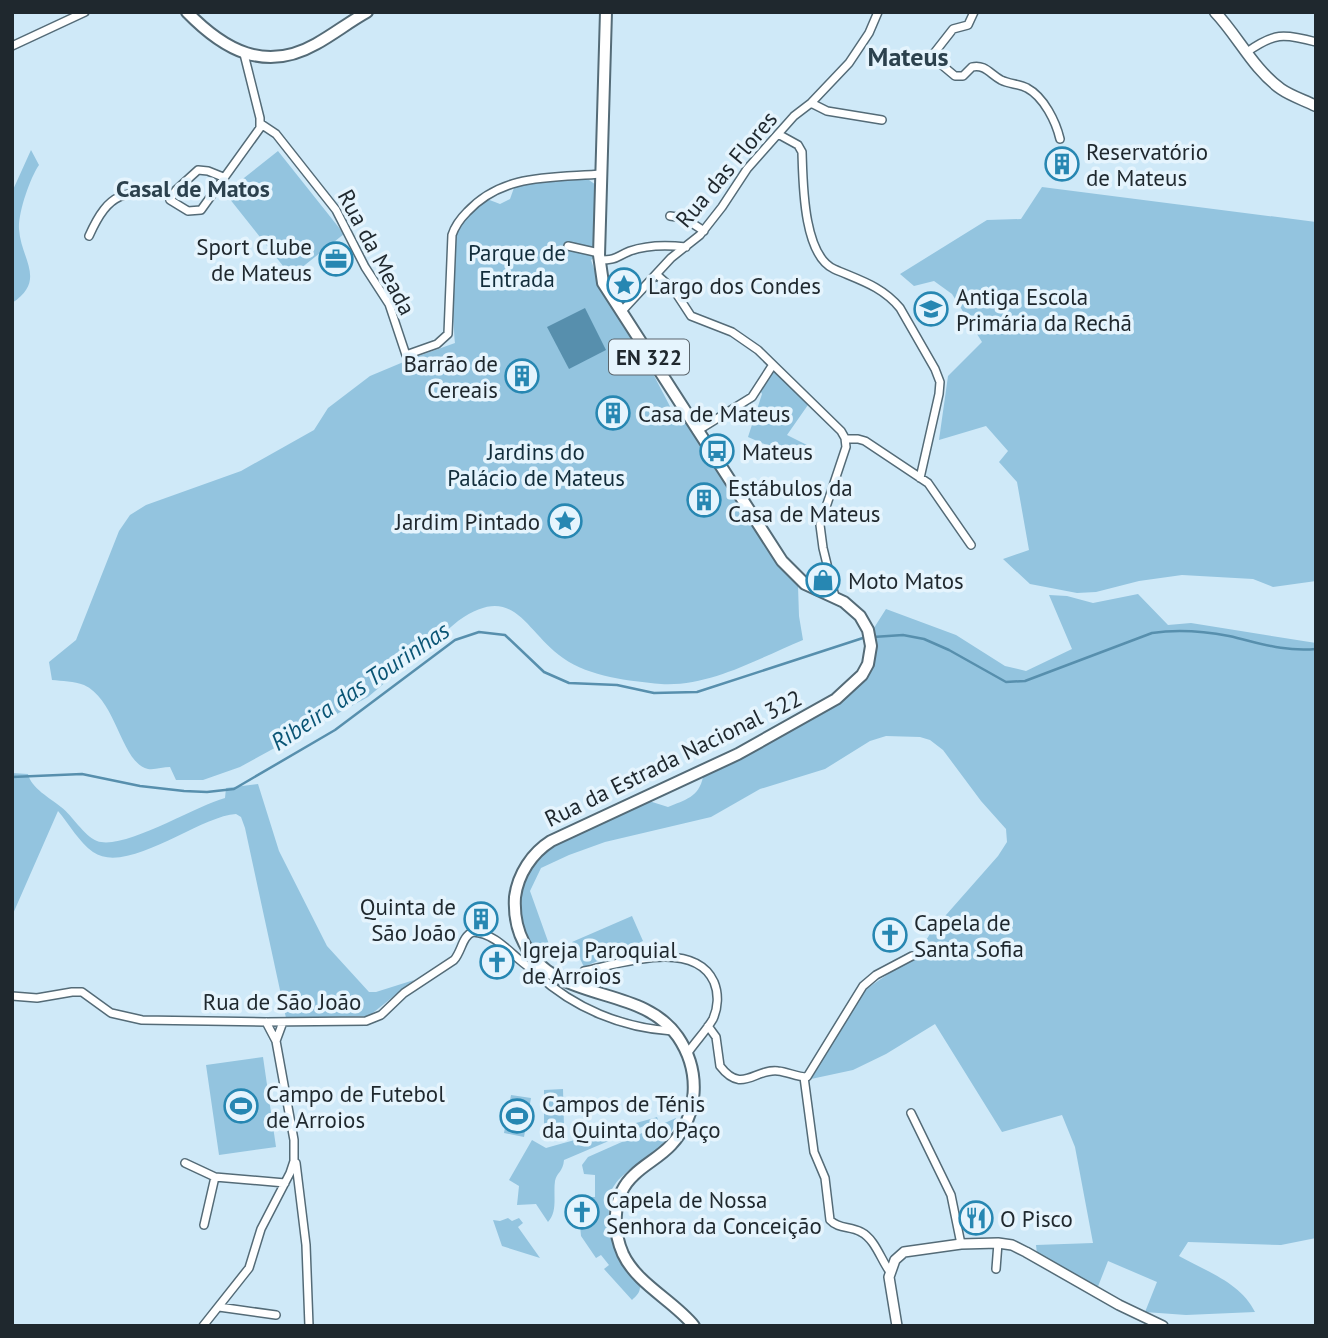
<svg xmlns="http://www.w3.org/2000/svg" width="1328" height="1338" viewBox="0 0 1328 1338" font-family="'PT Sans',sans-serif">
<rect width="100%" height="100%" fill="#cfe9f8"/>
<!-- green -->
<path fill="#93c4df" d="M31,150L39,165C30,178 18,213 19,229C21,260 47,280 12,303V192Z
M278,151L344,234L291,276L225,193Z
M562,180H589L596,185L594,258L591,260L600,286L609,304L650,368L675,416L680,413L777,565L798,586L799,616L803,640C759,658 710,687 661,684C629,681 590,677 563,658C524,631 515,581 458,621L368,697L240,767L203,780H176L170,767C163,767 155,770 148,769C121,763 117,700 84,685C74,681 62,681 52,680L49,662L76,640L119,531L130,515L146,505L241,471L314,430L328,408L370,376L413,358L455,343C453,321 449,242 460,225C467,214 478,206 487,199L500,204L510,199L515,185Z
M1042,187L1316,222V581L1273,587L1253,579L1182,575L1139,581L1096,592L1077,593L1030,584L1003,559L1029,550L1017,482L999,462L1008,451L986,426L939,440L948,376L982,342L952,294L934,281L914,286L900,274L987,220L1021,219Z
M772,369L810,402L787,435L807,445L799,459L748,437L762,394L760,390Z
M1138,594L1168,625L1191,623L1316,643V1238L1281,1245L1188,1242L1179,1256C1206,1271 1241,1283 1255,1312L1186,1315L1145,1312L1157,1282L1108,1261L1097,1289L1037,1254L1036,1245L1093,1243L1075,1147L1062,1115L1002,1132L935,1024L886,1054L853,1070L811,1079L866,989L918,954L931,932L998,856L1007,842L1006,829L981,801L943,750L930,740L920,737L886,736L870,741L825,769L760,789L711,817L605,842L569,855L541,868L530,891L550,947L536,954C512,918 515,873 552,845C560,839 571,836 581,831C604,821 626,811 649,801L668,807C685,800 699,797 703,777L757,749L854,690L861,683L872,631L886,609L956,635L1005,666L1026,671L1072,649L1049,595L1067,596L1093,603Z
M12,773L28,774C31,788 50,798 61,807C73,816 83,835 97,841C123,851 195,806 225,798L226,788L258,784L279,851L327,946L369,992H376L414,980L369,1016L286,1018L245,828L241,817L236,814C199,816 127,876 93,852C79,842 69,824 58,811L12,916Z
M632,916L643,941L584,967L572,942Z
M263,1057L276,1147L219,1155L206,1065Z
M563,1089L564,1127L544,1128V1090Z
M511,1095L531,1098L524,1137L504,1133Z
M654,1118L657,1117L658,1120L564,1160C563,1172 557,1172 555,1181C553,1195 558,1211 548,1222L536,1204L517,1205L519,1186L509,1180L532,1140L546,1148L553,1146Z
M676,1118C669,1160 610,1165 609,1203C608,1222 611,1245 621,1261C626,1269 638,1277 640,1287C640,1293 636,1296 632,1300L604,1269L609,1265L601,1255L596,1258L581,1236L579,1215H585V1208H591L592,1197H595V1175L584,1174L582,1165L588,1157Z
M508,1218L512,1221L519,1218L523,1223L518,1227L540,1258L502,1246L493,1220L500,1221Z"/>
<!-- water -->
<path fill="#578fad" d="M585,308L606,350L569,369L547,327Z"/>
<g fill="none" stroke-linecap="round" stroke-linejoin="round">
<!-- stream -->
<path stroke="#578fad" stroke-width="2.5" d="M873,637L903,635L924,639L949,650L1006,682L1025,681L1152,633C1178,629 1203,631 1229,636C1260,643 1283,652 1316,649
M12,777L82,774L140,786L184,791L207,792L234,789L335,730L455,640L479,632L505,635L544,672L569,683L617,685L654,693L697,692L866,637"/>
<defs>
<path id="minor" d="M974,12L968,25L953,29L935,52L937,61L955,76H963L972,67C985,64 990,74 1001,80C1009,84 1019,84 1027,88C1044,97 1056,122 1060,139
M12,46L85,12
M1247,52C1274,33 1283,33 1316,42
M811,103L827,111L882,120
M261,124L276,134L336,210L365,267L389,304L406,355L437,344L448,334L452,235C455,226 460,219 467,212C503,173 552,178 602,174
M778,134L798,145L802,152C803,182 803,255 834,269C859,280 882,286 900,308L935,369L940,382L939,394L920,478
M223,177L208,171L198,170L176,190L170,200L188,211L201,210L260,128V118L244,54
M670,216L684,218L704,231
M89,236C110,189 125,191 172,194
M568,246L599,253
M599,260C618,260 615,257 630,251C647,245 669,245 686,247
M656,274L674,290L691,316L732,332L758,350L841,431L845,438L846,447L820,525L823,548L835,597
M621,312L671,258L700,235L722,207L747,169L794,116L811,103L849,63L869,33L878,12
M697,431L752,397L772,366
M846,439H858L865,441L928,483L971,545
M584,971C619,964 694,938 714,982C719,994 718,1008 713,1019C706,1031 695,1042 687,1054
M537,974C574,1008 622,1028 672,1031
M12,996L37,998L72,992H82L111,1013L142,1020L266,1022L366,1021L381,1015L404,993L454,960C462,951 462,936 473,932C506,934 522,976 552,975
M708,1026L716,1037L720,1066C742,1095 755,1068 778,1071C788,1072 797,1077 807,1077L863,986L876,975L912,956
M276,1041L283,1022
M804,1077L814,1152L825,1178L830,1220C838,1229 850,1226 861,1232C875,1239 881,1260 890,1272
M911,1113L951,1195L961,1244
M185,1163L215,1177L285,1183
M296,1163L306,1245L309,1326
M204,1225L215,1177
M996,1269L998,1243
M219,1307L276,1315
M203,1326L249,1268L261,1229L290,1173L294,1161V1140L276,1041L266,1022"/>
<path id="tertiary" d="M897,1326L889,1277L895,1260L904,1252L961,1244L998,1243L1012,1245L1026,1252L1119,1305L1163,1326"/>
<path id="secondary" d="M1215,12C1238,36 1253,69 1281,89C1291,96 1304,100 1316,106"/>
<path id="primary" d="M187,12C224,50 265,73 316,44C334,34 349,22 367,12
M606,12L599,255L603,283L782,561L805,584L844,602L860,616L868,630L871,646L868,664L862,675L836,699L738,754L551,841C532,853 518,874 515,897C514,913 516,928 524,943C554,1005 641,983 678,1037C701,1071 699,1115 671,1145C660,1157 645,1164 634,1175C612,1195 612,1229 623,1254C637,1284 674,1301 694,1326"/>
</defs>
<!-- minor casing -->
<use href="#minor" stroke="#546b77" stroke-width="10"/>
<!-- tertiary casing -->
<use href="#tertiary" stroke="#546b77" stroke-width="12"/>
<!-- secondary casing -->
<use href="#secondary" stroke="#546b77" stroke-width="13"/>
<!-- primary casing -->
<use href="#primary" stroke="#546b77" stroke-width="14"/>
<!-- minor -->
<use href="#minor" stroke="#fff" stroke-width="7"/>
<!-- tertiary -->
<use href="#tertiary" stroke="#fff" stroke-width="9"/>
<!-- secondary -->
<use href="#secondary" stroke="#fff" stroke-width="10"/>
<!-- primary -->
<use href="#primary" stroke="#fff" stroke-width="10"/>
</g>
<!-- icons -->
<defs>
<symbol id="building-ring" viewBox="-11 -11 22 22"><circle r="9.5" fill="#e5f4fd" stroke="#2787b2" stroke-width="1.5"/><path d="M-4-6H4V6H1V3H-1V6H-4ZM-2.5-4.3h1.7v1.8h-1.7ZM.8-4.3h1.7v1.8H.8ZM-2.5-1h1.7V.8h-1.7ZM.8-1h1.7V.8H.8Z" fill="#2787b2"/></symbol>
<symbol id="office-ring" viewBox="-11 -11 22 22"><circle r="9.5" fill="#e5f4fd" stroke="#2787b2" stroke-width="1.5"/><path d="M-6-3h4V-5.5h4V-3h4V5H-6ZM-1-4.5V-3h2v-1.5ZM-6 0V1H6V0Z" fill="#2787b2"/></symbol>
<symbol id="sight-ring" viewBox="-11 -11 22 22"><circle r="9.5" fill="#e5f4fd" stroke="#2787b2" stroke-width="1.5"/><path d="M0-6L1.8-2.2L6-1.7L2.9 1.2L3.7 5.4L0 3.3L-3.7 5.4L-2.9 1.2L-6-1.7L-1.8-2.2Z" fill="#2787b2"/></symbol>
<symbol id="school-ring" viewBox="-11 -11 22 22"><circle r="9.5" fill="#e5f4fd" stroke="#2787b2" stroke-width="1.5"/><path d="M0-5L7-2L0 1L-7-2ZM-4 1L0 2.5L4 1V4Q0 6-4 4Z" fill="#2787b2"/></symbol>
<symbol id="bus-ring" viewBox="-11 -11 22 22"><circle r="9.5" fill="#e5f4fd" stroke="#2787b2" stroke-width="1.5"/><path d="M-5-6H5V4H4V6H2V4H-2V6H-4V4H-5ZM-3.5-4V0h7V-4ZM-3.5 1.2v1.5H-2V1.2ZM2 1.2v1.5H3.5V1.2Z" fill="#2787b2"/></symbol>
<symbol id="shop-ring" viewBox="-11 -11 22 22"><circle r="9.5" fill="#e5f4fd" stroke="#2787b2" stroke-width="1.5"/><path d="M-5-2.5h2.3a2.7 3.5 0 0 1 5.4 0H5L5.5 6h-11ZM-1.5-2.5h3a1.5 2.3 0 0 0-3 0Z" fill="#2787b2"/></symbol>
<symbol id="church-ring" viewBox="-11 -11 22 22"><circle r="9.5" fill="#e5f4fd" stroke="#2787b2" stroke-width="1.5"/><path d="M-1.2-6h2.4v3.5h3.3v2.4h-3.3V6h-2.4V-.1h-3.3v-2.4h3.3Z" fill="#2787b2"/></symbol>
<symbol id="stadium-ring" viewBox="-11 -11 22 22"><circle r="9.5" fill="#e5f4fd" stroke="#2787b2" stroke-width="1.5"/><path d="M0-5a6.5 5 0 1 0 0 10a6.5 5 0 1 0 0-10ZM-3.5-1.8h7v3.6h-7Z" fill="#2787b2"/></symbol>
<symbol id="restaurant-ring" viewBox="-11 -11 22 22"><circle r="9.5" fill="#e5f4fd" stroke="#2787b2" stroke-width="1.5"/><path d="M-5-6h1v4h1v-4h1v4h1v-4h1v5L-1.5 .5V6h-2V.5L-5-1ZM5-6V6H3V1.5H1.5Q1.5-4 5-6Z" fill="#2787b2"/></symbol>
</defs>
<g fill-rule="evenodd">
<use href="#building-ring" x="1043" y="145" width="38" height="38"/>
<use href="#office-ring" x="317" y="240" width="38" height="38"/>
<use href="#sight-ring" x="605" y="266" width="38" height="38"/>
<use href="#school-ring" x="912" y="290" width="38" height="38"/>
<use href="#building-ring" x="503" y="357" width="38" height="38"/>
<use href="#building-ring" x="594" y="394" width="38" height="38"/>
<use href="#bus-ring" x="698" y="432" width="38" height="38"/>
<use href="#building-ring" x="685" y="481" width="38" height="38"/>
<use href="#sight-ring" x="546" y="502" width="38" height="38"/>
<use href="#shop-ring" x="804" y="561" width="38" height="38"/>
<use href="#building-ring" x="462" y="900" width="38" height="38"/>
<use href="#church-ring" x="871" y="916" width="38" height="38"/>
<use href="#church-ring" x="478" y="943" width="38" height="38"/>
<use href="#stadium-ring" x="222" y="1087" width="38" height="38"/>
<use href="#stadium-ring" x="498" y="1097" width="38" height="38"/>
<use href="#church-ring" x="563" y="1193" width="38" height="38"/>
<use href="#restaurant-ring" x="957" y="1199" width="38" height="38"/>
</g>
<g text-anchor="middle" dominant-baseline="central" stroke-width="7" stroke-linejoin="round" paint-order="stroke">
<!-- shield labels -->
<rect fill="#e5f4fd" stroke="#5a656c" stroke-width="2" x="609" y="339.5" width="80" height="35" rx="5"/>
<g font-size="21" font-weight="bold" fill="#1f282e">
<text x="649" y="357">EN 322</text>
</g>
<!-- poi labels -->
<g font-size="23" fill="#1f282e" stroke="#e5f4fd" text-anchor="start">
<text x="1086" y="151">Reservatório<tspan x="1086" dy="26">de Mateus</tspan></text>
<text x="312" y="246" text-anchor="end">Sport Clube<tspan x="312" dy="26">de Mateus</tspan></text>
<text x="648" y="285">Largo dos Condes</text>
<text x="956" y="296">Antiga Escola<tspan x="956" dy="26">Primária da Rechã</tspan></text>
<text x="498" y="363" text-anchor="end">Barrão de<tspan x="498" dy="26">Cereais</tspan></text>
<text x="638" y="413">Casa de Mateus</text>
<text x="742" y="451">Mateus</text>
<text x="728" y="487">Estábulos da<tspan x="728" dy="26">Casa de Mateus</tspan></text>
<text x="540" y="521" text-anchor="end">Jardim Pintado</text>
<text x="848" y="580">Moto Matos</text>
<text x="456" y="906" text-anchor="end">Quinta de<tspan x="456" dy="26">São João</tspan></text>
<text x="914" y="922">Capela de<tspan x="914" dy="26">Santa Sofia</tspan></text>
<text x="522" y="949">Igreja Paroquial<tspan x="522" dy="26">de Arroios</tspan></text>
<text x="266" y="1093">Campo de Futebol<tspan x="266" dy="26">de Arroios</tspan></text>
<text x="542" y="1103">Campos de Ténis<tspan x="542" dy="26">da Quinta do Paço</tspan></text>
<text x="606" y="1199">Capela de Nossa<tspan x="606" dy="26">Senhora da Conceição</tspan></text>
<text x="1000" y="1218">O Pisco</text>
</g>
<!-- street labels -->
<g font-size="23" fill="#1f282e" stroke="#e5f4fd">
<text transform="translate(726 169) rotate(-50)">Rua das Flores</text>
<text transform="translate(377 252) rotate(62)">Rua da Meada</text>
<text transform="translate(673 758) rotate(-26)">Rua da Estrada Nacional 322</text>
<text x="282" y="1001">Rua de São João</text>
</g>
<!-- park labels -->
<g font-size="23" fill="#122d3b" stroke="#e5f4fd">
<text x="517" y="252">Parque de<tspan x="517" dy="26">Entrada</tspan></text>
<text x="536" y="451">Jardins do<tspan x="536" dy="26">Palácio de Mateus</tspan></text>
</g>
<!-- neighbourhood labels -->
<g font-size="24" font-weight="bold" fill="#2c414d" stroke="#e5f4fd">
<text x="193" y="188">Casal de Matos</text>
</g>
<!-- water labels -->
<g font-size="24" font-style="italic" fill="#0a5575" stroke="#e5f4fd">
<text transform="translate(360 686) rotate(-34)">Ribeira das Tourinhas</text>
</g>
<!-- quarter labels -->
<g font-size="26" font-weight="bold" fill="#2c414d" stroke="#e5f4fd">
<text x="908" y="56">Mateus</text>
</g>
</g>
<!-- border -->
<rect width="1328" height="1338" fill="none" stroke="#1f282e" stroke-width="28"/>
</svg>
